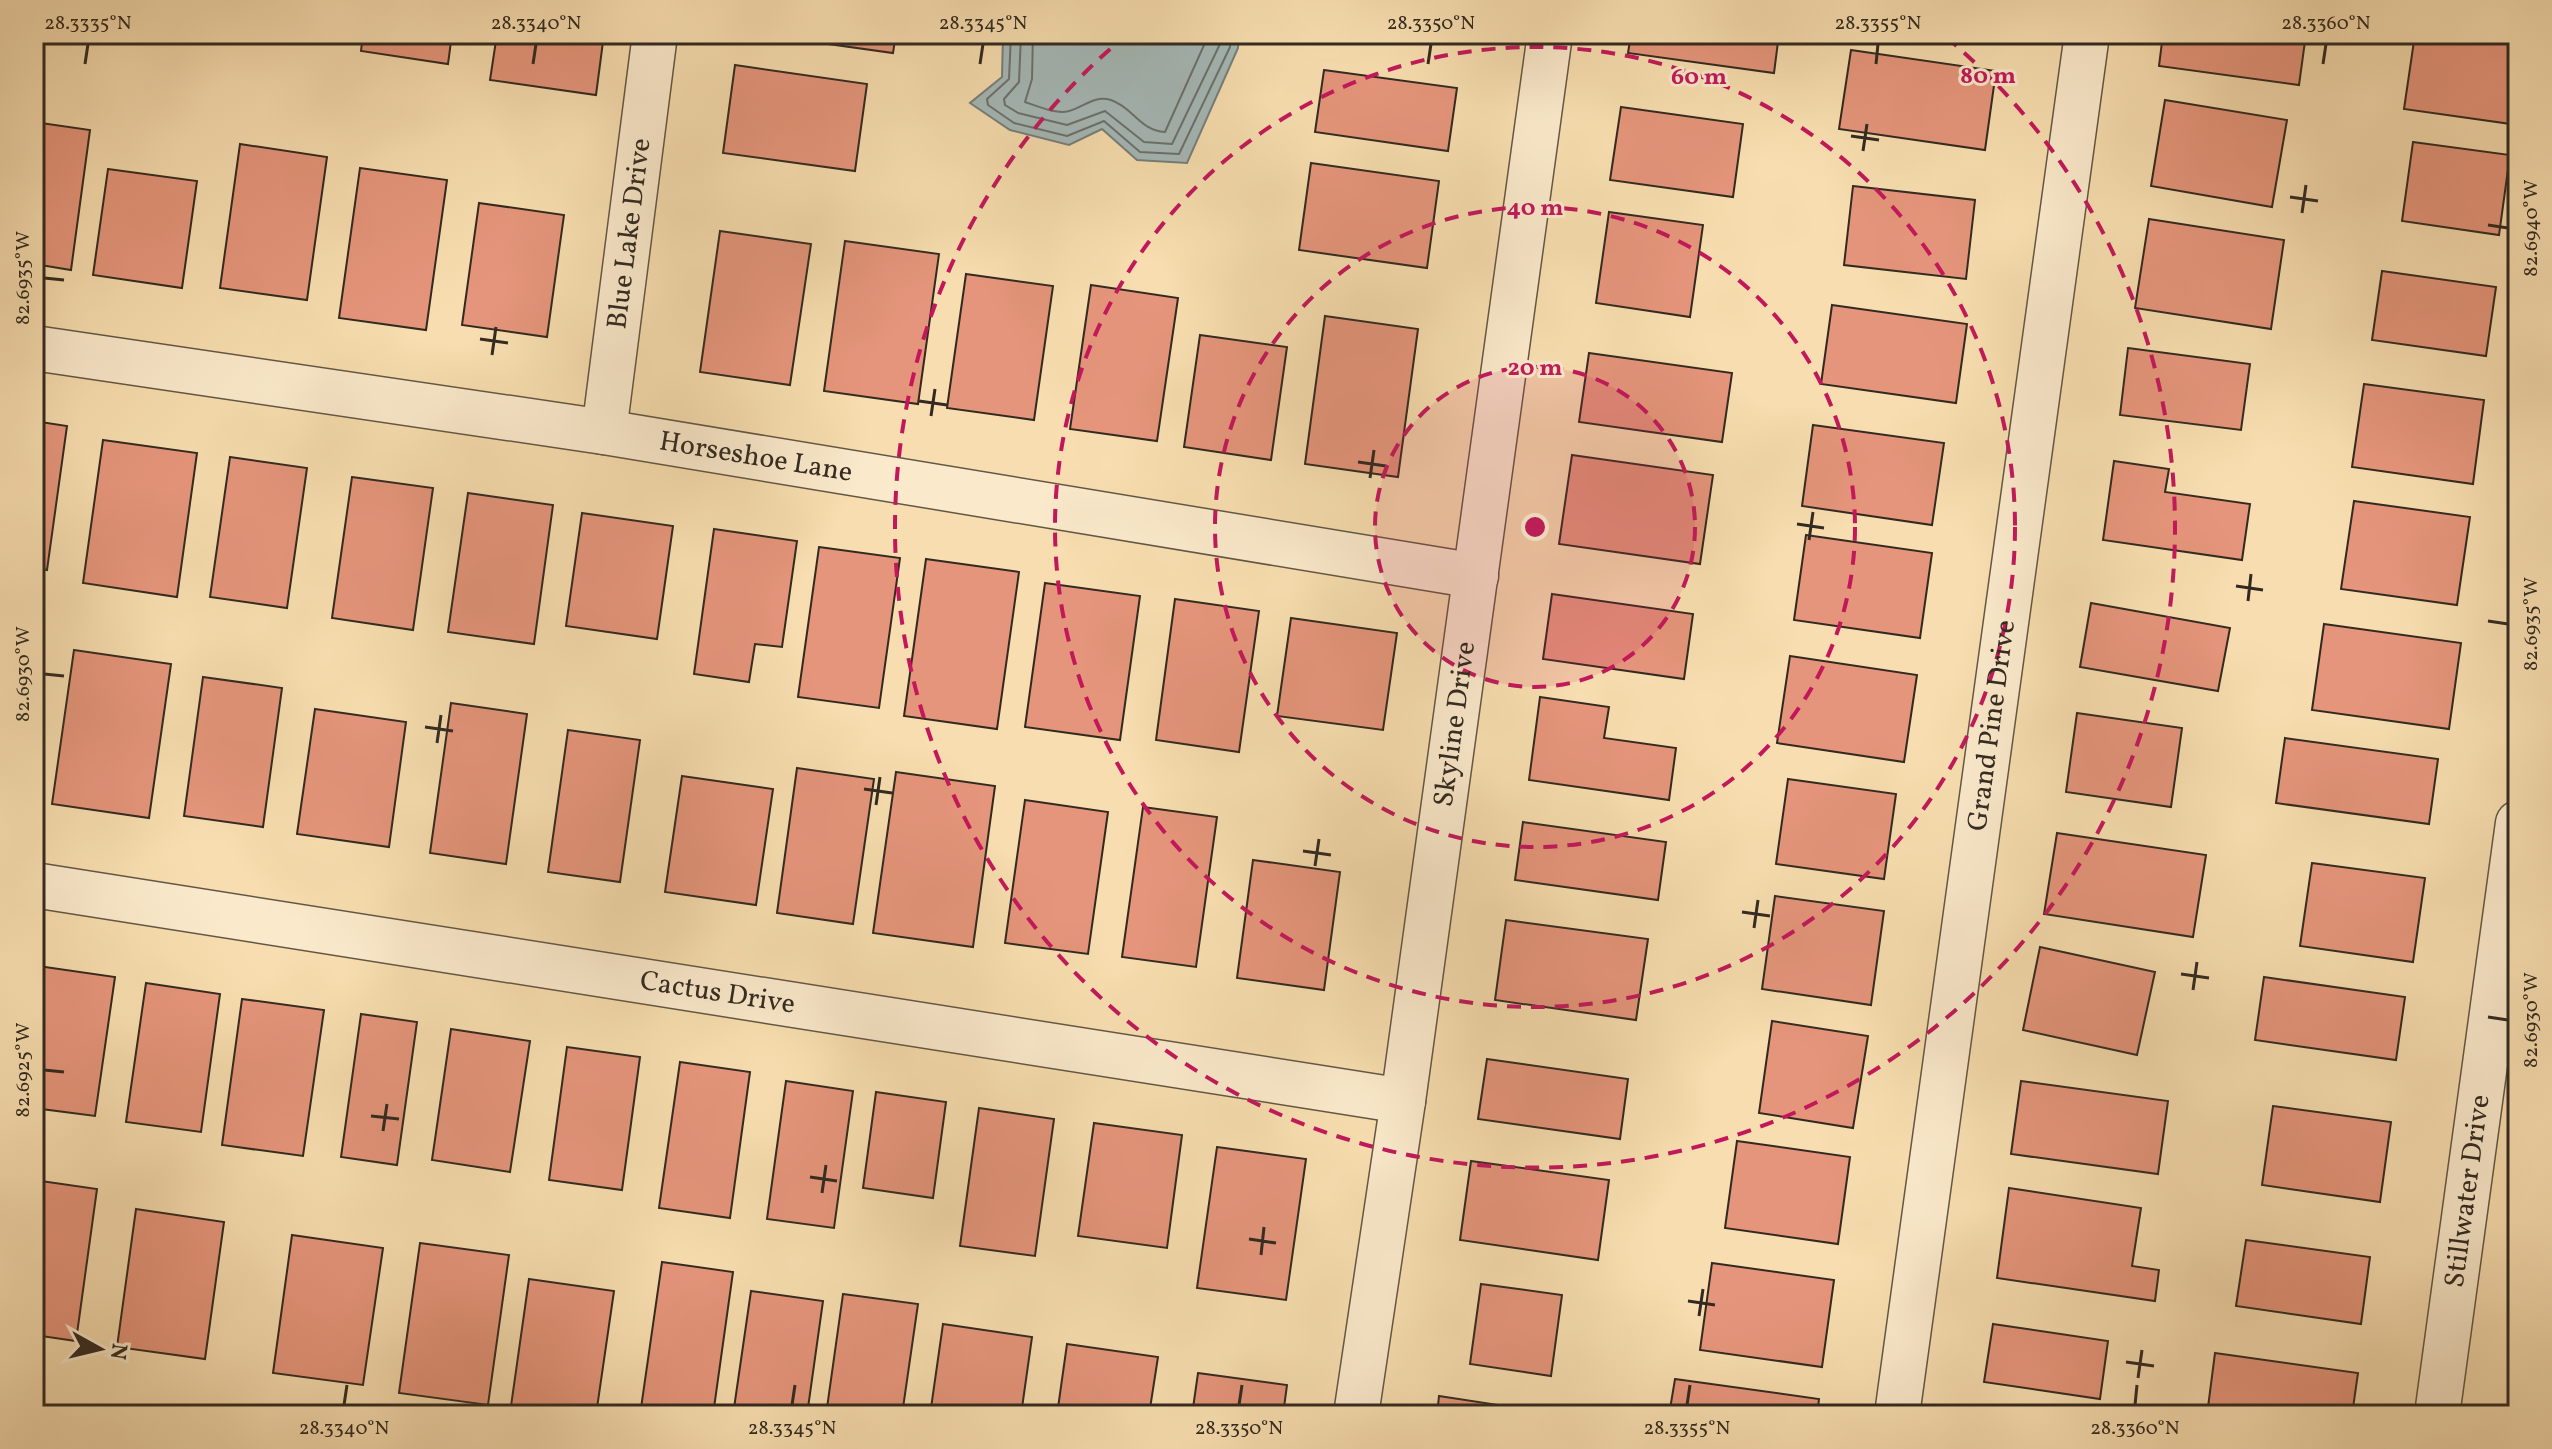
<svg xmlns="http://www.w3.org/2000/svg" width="2552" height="1449" viewBox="0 0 2552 1449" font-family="Vollkorn,serif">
<rect width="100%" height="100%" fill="#f7ddaf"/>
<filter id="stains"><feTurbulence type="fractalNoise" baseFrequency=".0025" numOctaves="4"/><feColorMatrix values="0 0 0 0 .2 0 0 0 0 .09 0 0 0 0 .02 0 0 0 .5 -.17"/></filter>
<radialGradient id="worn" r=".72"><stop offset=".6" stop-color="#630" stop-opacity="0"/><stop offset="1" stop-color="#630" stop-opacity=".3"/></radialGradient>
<!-- water -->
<path fill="#a4b8b7" stroke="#767f7b" stroke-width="2" d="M1003,34H1239L1238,48L1187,163L1137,160L1102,129L1069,145L1010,130L970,103L1002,77Z"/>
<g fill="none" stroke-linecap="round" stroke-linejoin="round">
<!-- shore -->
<path stroke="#6b716c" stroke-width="2" d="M1011,34L1009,79L987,99L988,105L1014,123L1067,136L1104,121L1140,152L1179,154L1230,47L1231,34
M1021,34L1019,82L1004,99L1005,105L1018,113L1067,125L1105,111L1144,142L1172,144L1220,44L1221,34
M1033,34L1032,79L1025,102C1037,106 1057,115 1069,111C1084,107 1094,95 1111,100C1134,108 1139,130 1165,132L1209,34"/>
</g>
<!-- building -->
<path fill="#e5957b" stroke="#322a21" stroke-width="2" d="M40,34H93L92,41Z
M283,34H338L337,42Z
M363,34H452L448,64L361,51Z
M497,34H604L596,95L490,80Z
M756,34H896L893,53Z
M1631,34H1779L1774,73L1628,53Z
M2163,34H2306L2299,85L2159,66Z
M2415,34H2518V125L2404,109Z
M1851,50L1996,71L1985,150L1839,129Z
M735,65L867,84L855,171L723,153Z
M1324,70L1457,88L1448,151L1315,132Z
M2165,100L2287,120L2272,207L2151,186Z
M1621,107L1743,124L1733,197L1610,180Z
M34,122L90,130L71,270L34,264Z
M2413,142L2510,155L2499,235L2402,221Z
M240,144L327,157L307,300L220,288Z
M1311,163L1439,181L1427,268L1299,250Z
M360,168L447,180L426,330L339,318Z
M108,169L197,181L182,288L93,275Z
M1853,186L1975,200L1966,279L1844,265Z
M479,203L564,215L547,337L462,325Z
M1609,212L1703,225L1690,317L1596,303Z
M2149,219L2284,240L2271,329L2135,308Z
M720,231L811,244L790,385L700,372Z
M845,241L939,254L918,404L824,391Z
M2382,271L2496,287L2486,356L2372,340Z
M966,274L1053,286L1034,420L947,408Z
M1091,285L1178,298L1157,441L1070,429Z
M1832,305L1967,324L1956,403L1821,384Z
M1325,316L1418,329L1398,477L1305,464Z
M1200,335L1287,347L1271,460L1184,447Z
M2128,348L2250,364L2241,430L2120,415Z
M1589,353L1732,373L1722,442L1579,422Z
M2364,384L2484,400L2473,484L2352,467Z
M34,421L67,426L47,570L34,568Z
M1813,425L1944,443L1932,525L1802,506Z
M103,440L197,453L177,597L83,583Z
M1572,455L1713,475L1700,564L1559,544Z
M230,457L307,468L287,608L210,597Z
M2114,461L2169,469L2165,492L2250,504L2242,560L2103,540Z
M352,477L433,488L413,630L332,618Z
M468,493L553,505L534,644L448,632Z
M2354,501L2470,517L2457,605L2341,589Z
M582,513L673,526L657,639L566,626Z
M714,529L797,541L782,647L755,644L749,682L694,674Z
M1806,535L1932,553L1920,638L1794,620Z
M819,547L900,558L879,708L798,697Z
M926,559L1019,572L997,729L904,716Z
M1045,583L1140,596L1120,740L1025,727Z
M1552,594L1693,614L1684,679L1543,659Z
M1175,599L1259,611L1239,752L1156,740Z
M2091,603L2230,628L2218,691L2080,667Z
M1291,618L1397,633L1383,730L1277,716Z
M2324,624L2461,643L2449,729L2312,710Z
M34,648L42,650L34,709Z
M74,650L171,664L149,818L52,804Z
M1790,656L1917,675L1904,762L1777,743Z
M203,677L282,688L263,827L184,816Z
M1540,697L1609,707L1604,738L1676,748L1669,800L1529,780Z
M451,703L527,714L506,864L430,853Z
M315,709L406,722L389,847L297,834Z
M2077,713L2182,728L2171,807L2066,792Z
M568,730L640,740L620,882L548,872Z
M2285,738L2438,759L2429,824L2276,803Z
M797,768L874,779L853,924L777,913Z
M896,772L995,786L973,947L873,933Z
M682,776L773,789L756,905L665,892Z
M1788,779L1896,794L1884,879L1776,864Z
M1025,800L1108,812L1088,954L1005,943Z
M1143,807L1217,817L1196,967L1122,957Z
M1523,822L1666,842L1658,900L1515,880Z
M2057,833L2206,855L2193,937L2044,914Z
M1253,860L1340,872L1324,990L1237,978Z
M2312,863L2425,878L2413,962L2300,946Z
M1775,896L1884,911L1871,1005L1762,989Z
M1506,920L1648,939L1636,1020L1495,1000Z
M2040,947L2155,972L2137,1055L2023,1030Z
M38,966L115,977L95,1116L34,1108V995Z
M2264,977L2405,997L2396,1060L2255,1040Z
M146,983L220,994L201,1132L126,1122Z
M242,999L324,1010L303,1156L222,1145Z
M361,1014L417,1022L397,1165L341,1157Z
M1772,1021L1868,1036L1853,1128L1759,1113Z
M451,1029L530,1041L510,1172L432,1160Z
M567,1047L640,1057L622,1190L549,1180Z
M1487,1059L1628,1079L1620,1139L1478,1119Z
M680,1062L750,1072L730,1218L659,1208Z
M786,1081L853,1091L834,1228L767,1219Z
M2021,1081L2168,1101L2158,1174L2011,1154Z
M876,1092L946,1102L933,1198L863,1188Z
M2273,1106L2391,1122L2380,1202L2262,1185Z
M979,1108L1054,1119L1035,1256L960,1246Z
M1094,1123L1182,1135L1167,1248L1078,1236Z
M1737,1141L1850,1157L1838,1244L1725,1228Z
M1217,1147L1306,1159L1286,1300L1197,1288Z
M1471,1161L1609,1180L1598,1260L1460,1240Z
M34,1180L97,1189L76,1341L34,1335Z
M2009,1188L2141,1208L2132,1266L2159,1270L2155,1301L1997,1278Z
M136,1209L224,1222L205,1359L117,1347Z
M292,1235L383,1248L363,1385L273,1373Z
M2246,1240L2370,1257L2361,1324L2236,1306Z
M420,1243L509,1255L488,1405L399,1393Z
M662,1262L733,1272L713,1415H640Z
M1712,1263L1834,1280L1822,1367L1700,1350Z
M529,1279L614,1291L596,1415L511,1406Z
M1481,1284L1562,1295L1551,1376L1470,1364Z
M751,1291L823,1301L807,1415H733Z
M843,1294L918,1304L902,1415H826Z
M943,1324L1032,1337L1021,1415H930Z
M1993,1324L2108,1341L2100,1399L1984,1382Z
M1067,1344L1158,1357L1149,1415H1057Z
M2215,1353L2358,1373L2352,1415H2207Z
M1198,1373L1287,1385L1283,1415H1192Z
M1675,1379L1819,1399L1817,1415H1669Z
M1439,1396L1518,1408L1517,1415H1437Z"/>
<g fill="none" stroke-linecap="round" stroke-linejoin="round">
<defs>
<g id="minor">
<path id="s1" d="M34,348L604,432L1476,576"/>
<path id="s2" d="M604,432L655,34"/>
<path id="s3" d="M34,885L1403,1101"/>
<path id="s4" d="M1356,1415L1403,1101L1550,34"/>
<path id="s5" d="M1897,1415L2087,34"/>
<path id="s6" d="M2437,1415L2518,823"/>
</g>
</defs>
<!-- minor casing -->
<use href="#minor" stroke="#635744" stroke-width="47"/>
<!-- minor -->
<use href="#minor" stroke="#fae9cb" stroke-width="44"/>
</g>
<!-- ticks -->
<path fill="none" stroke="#322a21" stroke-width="3" d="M85,64L88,44M533,64L536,44M980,64L983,44M1428,64L1431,44M1876,64L1878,44M2323,64L2326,44M1851,136L1879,140M1863,151L1867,124M2290,197L2318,201M2302,213L2306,185M2488,225L2508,228M44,278L64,280M480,339L508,343M492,355L496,327M919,401L947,405M931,416L935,389M1358,462L1386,466M1370,478L1374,450M1797,524L1824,528M1809,540L1813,512M2236,586L2263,590M2248,601L2251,574M2488,621L2508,624M44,674L64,676M425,727L453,731M437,743L441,715M864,789L892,793M876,805L880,777M1303,851L1331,855M1315,866L1319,839M1742,912L1770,916M1754,928L1758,900M2181,974L2209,978M2193,990L2197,962M2488,1017L2508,1020M44,1070L64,1072M371,1116L399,1119M383,1131L387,1104M810,1177L837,1181M822,1193L826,1165M1249,1239L1276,1243M1261,1255L1264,1227M1688,1301L1715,1305M1699,1316L1703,1289M2126,1362L2154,1366M2138,1378L2142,1350M344,1405L347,1385M792,1405L795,1385M1239,1405L1242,1385M1687,1405L1690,1385M2135,1405L2137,1385"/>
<!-- distance rings -->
<circle cx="1535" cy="527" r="160" fill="#c2185b" fill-opacity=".12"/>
<g fill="none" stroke="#c2185b" stroke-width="4" stroke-dasharray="14 10">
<circle cx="1535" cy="527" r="160"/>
<circle cx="1535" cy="527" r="320"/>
<circle cx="1535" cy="527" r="480"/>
<path d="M1946 37A640 640 0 1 1 1124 37"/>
</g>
<g text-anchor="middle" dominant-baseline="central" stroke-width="6" stroke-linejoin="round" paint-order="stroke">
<!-- street labels -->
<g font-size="28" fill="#322a21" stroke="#fae9cb">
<text stroke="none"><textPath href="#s2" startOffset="200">Blue Lake Drive</textPath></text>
<text stroke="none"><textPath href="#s1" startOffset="730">Horseshoe Lane</textPath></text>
<text stroke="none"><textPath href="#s5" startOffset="696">Grand Pine Drive</textPath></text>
<text stroke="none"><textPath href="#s4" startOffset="698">Skyline Drive</textPath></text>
<text stroke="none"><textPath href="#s3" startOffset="692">Cactus Drive</textPath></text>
<text stroke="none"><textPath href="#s6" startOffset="226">Stillwater Drive</textPath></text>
</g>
</g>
<circle cx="1535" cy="527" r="12" fill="#c2185b" stroke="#fae9cb" stroke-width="4"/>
<g font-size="24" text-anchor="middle" font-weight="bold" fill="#c2185b" stroke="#fae9cb" stroke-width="6" stroke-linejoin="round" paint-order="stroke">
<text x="1988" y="83">80 m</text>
<text x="1699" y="84">60 m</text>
<text x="1535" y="215">40 m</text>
<text x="1535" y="375">20 m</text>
</g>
<!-- margin -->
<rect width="2552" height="1449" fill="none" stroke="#f7ddaf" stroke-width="88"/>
<!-- north arrow -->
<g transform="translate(100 1349) rotate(98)" stroke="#fae9cb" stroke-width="6" paint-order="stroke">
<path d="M0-6L14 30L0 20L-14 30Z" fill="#322a21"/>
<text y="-12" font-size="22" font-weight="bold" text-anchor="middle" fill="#322a21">N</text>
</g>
<rect x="44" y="44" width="2464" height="1361" fill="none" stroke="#322a21" stroke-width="3"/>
<g font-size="20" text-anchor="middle" fill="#322a21">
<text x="88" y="29">28.3335°N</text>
<text x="536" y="29">28.3340°N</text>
<text x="983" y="29">28.3345°N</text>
<text x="1431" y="29">28.3350°N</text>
<text x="1878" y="29">28.3355°N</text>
<text x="2326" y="29">28.3360°N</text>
<text transform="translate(2530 228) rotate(-90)" y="7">82.6940°W</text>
<text transform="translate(22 278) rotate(-90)" y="7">82.6935°W</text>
<text transform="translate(2530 624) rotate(-90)" y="7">82.6935°W</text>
<text transform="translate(22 674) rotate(-90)" y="7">82.6930°W</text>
<text transform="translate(2530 1020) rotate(-90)" y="7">82.6930°W</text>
<text transform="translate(22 1070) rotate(-90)" y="7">82.6925°W</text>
<text x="344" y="1434">28.3340°N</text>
<text x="792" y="1434">28.3345°N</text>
<text x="1239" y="1434">28.3350°N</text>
<text x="1687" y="1434">28.3355°N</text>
<text x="2135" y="1434">28.3360°N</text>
</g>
<rect width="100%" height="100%" filter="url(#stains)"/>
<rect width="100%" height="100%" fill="url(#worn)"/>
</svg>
